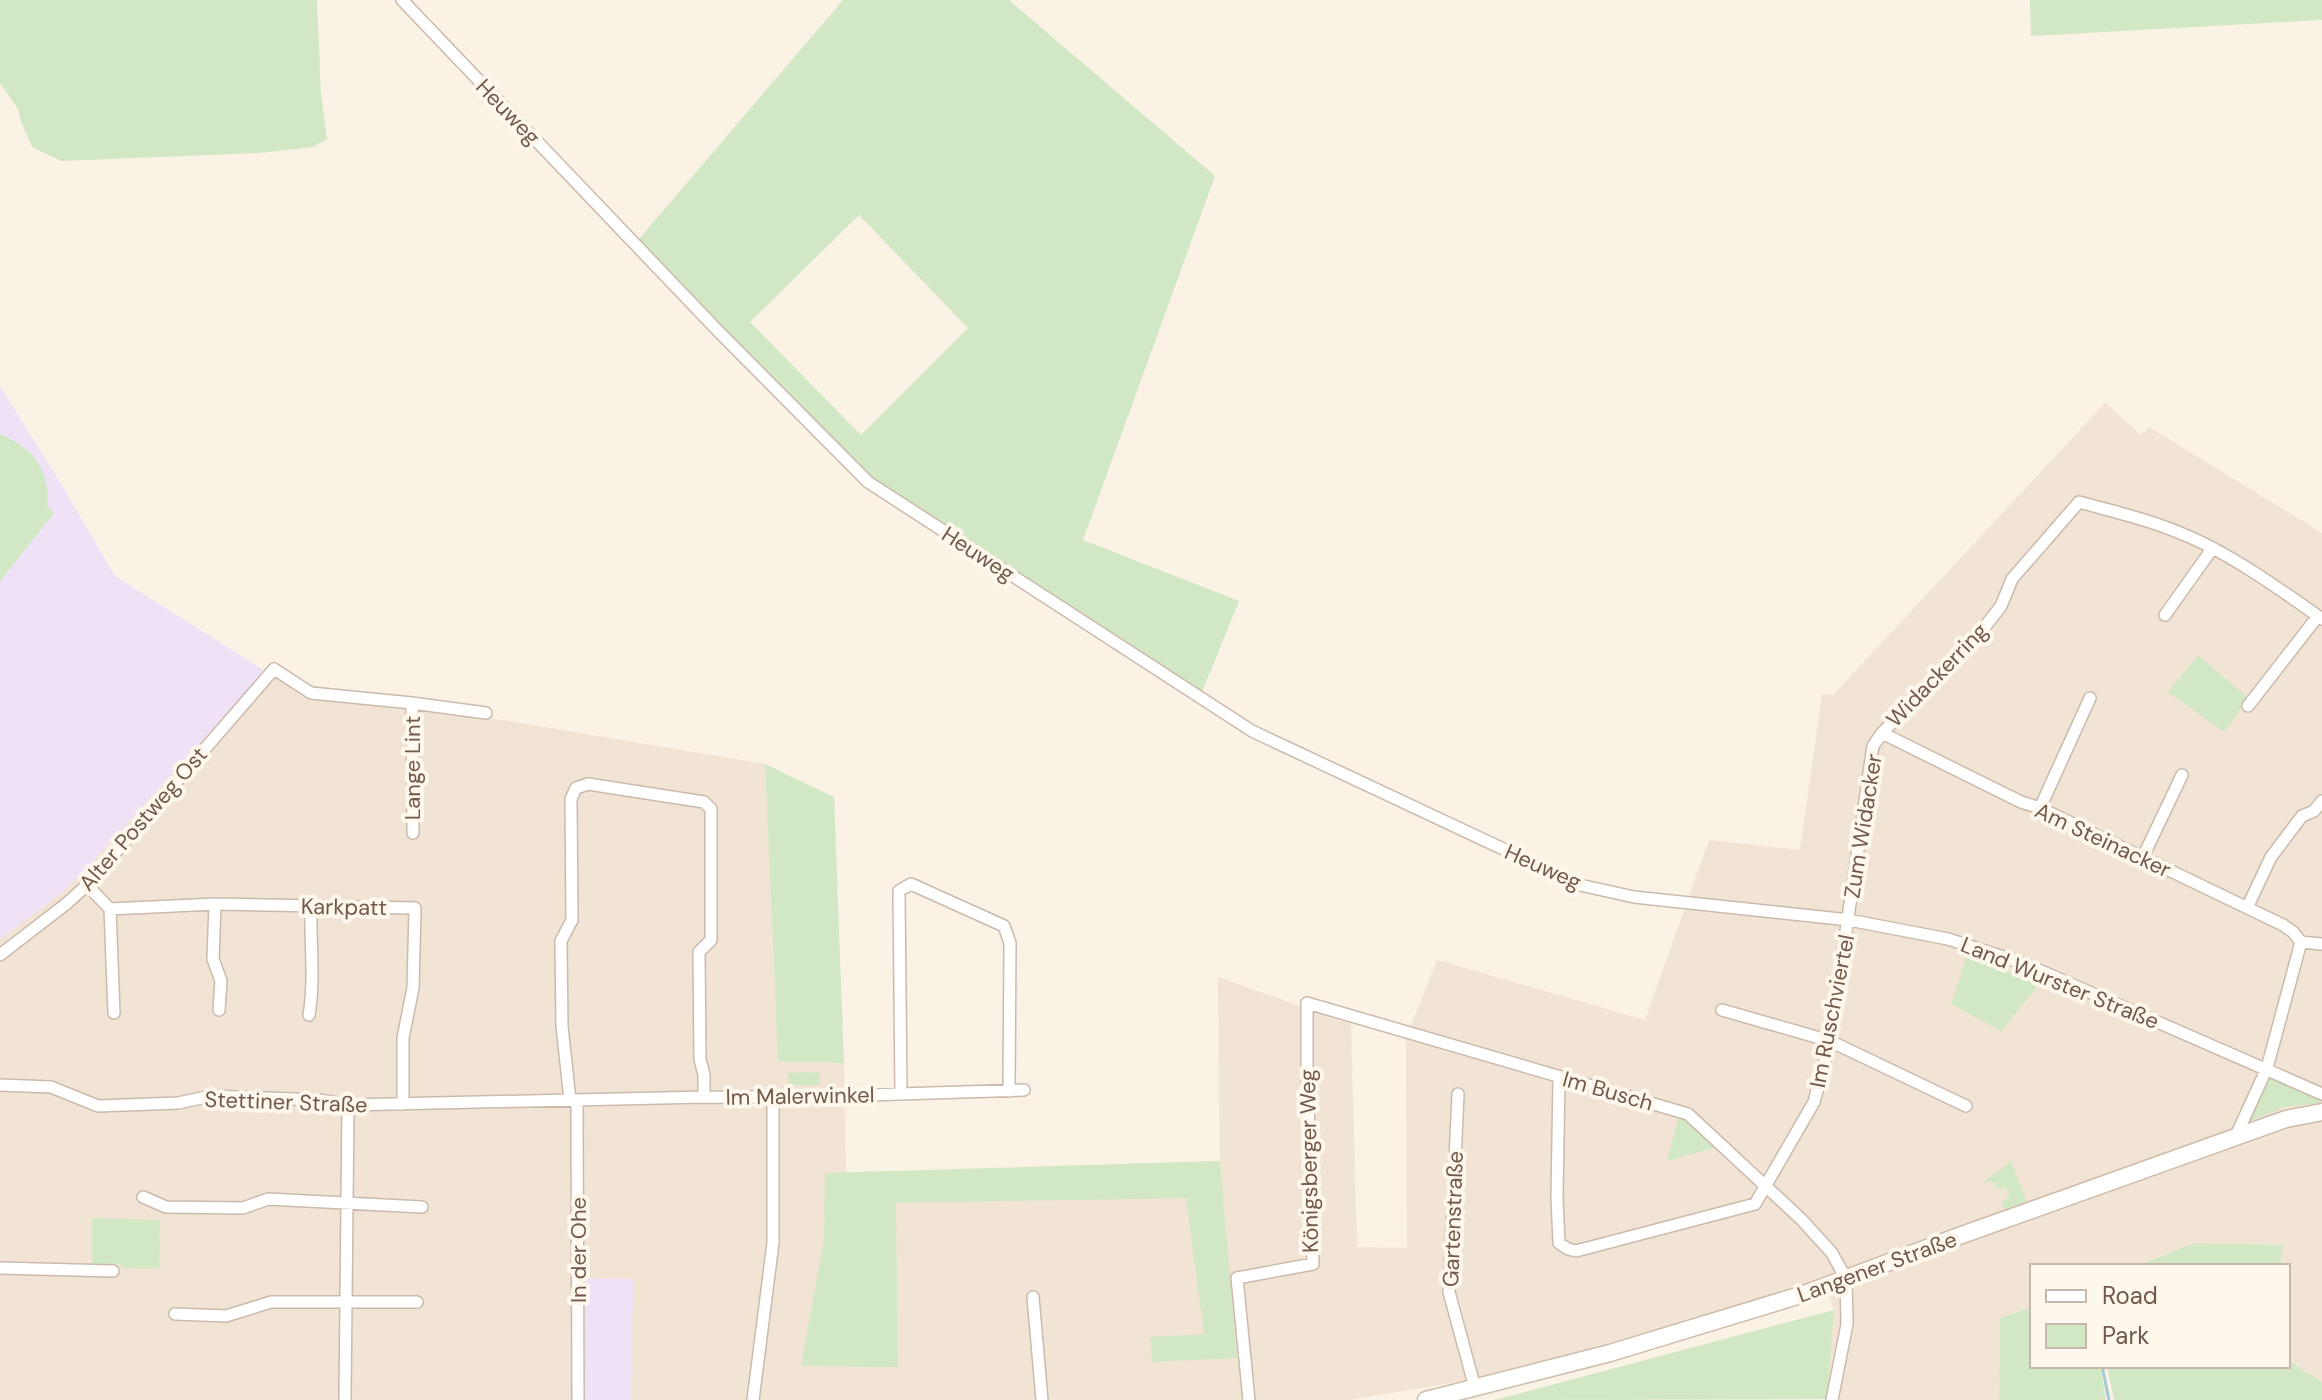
<svg xmlns="http://www.w3.org/2000/svg" width="2322" height="1400" viewBox="0 0 2322 1400" font-family="'DM Sans',sans-serif">
<rect width="100%" height="100%" fill="#faf2e5"/>
<!-- residential -->
<path fill="#f2e4d4" d="M2105,403L2141,435L2149,427L2322,533V1382L2288,1360V1266H2280L2283,1245L2195,1243L2137,1266H2032V1307L2000,1318L1999,1400H1827L1834,1310L1823,1279L1662,1329L1552,1360L1475,1379L1349,1400H0V939L59,895L79,877L265,671L308,697L479,716L765,764L778,1061L844,1063L846,1174L1220,1161L1218,977L1351,1024L1357,1247L1407,1248L1406,1038L1437,960L1645,1020L1709,840L1800,850L1822,694L1833,695Z"/>
<!-- education -->
<path fill="#efe2f7" d="M0,386L58,479L115,576L265,671L79,877L59,895L0,939Z
M585,1278L633,1279L632,1400H584Z"/>
<!-- green -->
<path fill="#d2e7c4" fill-rule="evenodd" d="M0,0H317L321,94L327,139L313,147L259,153L61,161L32,147L20,119L18,109L0,83Z
M843,0H1009L1215,176L1083,540L1239,601L1202,692L879,486L859,471L639,239ZM859,215L968,328L861,435L750,322Z
M2030,0H2322V20L2031,36Z
M0,434C34,449 50,469 47,506L54,513L0,581Z
M2198,655L2248,698L2224,732L2168,692Z
M765,764L834,797L844,1063L778,1061Z
M1967,956L2040,983L2001,1031L1951,1004Z
M820,1072V1085H789L788,1073Z
M2269,1074L2316,1096L2322,1103L2284,1107L2246,1123Z
M1679,1116L1690,1120L1717,1147L1667,1161Z
M1220,1161L1237,1358L1152,1362L1150,1337L1204,1334L1186,1198L896,1203L898,1367L801,1366L824,1238L825,1173Z
M2011,1161L2027,1202L2005,1209L2001,1201L2009,1197L2006,1187L1997,1189L1993,1181L1986,1183L1985,1181Z
M92,1218L160,1220L159,1269L121,1268L120,1264H92Z
M2195,1243L2283,1245L2280,1266H2137Z
M2032,1307V1366H2100L2106,1400H1999L2000,1318Z
M1834,1310L1827,1399L1495,1400Z
M2288,1360L2322,1382V1400H2114L2107,1366H2288Z"/>
<g fill="none" stroke-linecap="round" stroke-linejoin="round">
<!-- stream -->
<path stroke="#a2cbd4" stroke-width="3" d="M2102,1366L2109,1400"/>
<defs>
<path id="street" d="M402,0L719,332L868,482L1252,731L1580,885L1634,897L1849,920L1948,939L2025,964L2322,1094
M2165,615L2212,549
M412,703L413,833
M2248,706L2318,616
M1882,733L2021,802L2040,808L2283,925L2293,932L2301,942L2322,944
M2040,808L2090,698
M2143,857L2182,775
M87,885L110,909L215,904L415,908L413,988L403,1038V1104
M215,904L213,959L221,981L219,1010
M2247,908L2271,857L2302,816L2314,811L2322,801
M110,909L114,1013
M0,955L66,904L87,885L274,669L311,693L412,703L486,713
M1722,1010L1830,1041L1966,1106
M309,1015C315,980 310,943 311,907
M1559,1077L1557,1198L1559,1243L1568,1249L1576,1251L1755,1204L1814,1102L1830,1041L1873,746L1882,733L1980,633L2001,606L2012,579L2079,502C2115,512 2151,520 2185,535C2231,554 2281,590 2322,619
M0,1085L51,1087L98,1106L178,1103L211,1096L319,1100L348,1105L704,1097C727,1098 750,1095 773,1098L1024,1090
M901,1094L899,891L911,884L1004,926L1010,943L1009,1091
M1458,1094L1449,1292L1475,1388
M570,1100L562,1026L561,941L572,920L571,799L576,788L588,784L704,802L711,809V940L699,952L700,1059L704,1075V1097
M577,1100L578,1400
M2235,1138L2267,1068L2301,942
M143,1197L166,1207L243,1208L268,1199L422,1207
M0,1268L113,1271
M1033,1297L1042,1400
M175,1314L226,1316L271,1302H417
M345,1400L348,1105
M753,1400L773,1243V1098
M1249,1400L1237,1278L1313,1264L1307,1071V1003L1688,1114L1801,1219L1832,1253L1846,1279L1847,1324L1832,1400"/>
<path id="secondary" d="M1426,1400L1610,1353L1804,1294L1959,1236L2286,1119L2322,1112"/>
</defs>
<!-- street casing -->
<use href="#street" stroke="#cbbaac" stroke-width="14"/>
<!-- secondary casing -->
<use href="#secondary" stroke="#cebbaa" stroke-width="19"/>
<!-- street -->
<use href="#street" stroke="#fff" stroke-width="11"/>
<!-- secondary -->
<use href="#secondary" stroke="#fff" stroke-width="16"/>
</g>
<g text-anchor="middle" dominant-baseline="central" stroke-width="8" stroke-linejoin="round" paint-order="stroke">
<!-- street labels -->
<g font-size="22" fill="#715a4c" stroke="#fef7eb">
<text transform="translate(508 112) rotate(46)">Heuweg</text>
<text transform="translate(978 554) rotate(33)">Heuweg</text>
<text transform="translate(1937 675) rotate(-46)">Widackerring</text>
<text transform="translate(412 768) rotate(-90)">Lange Lint</text>
<text transform="translate(143 819) rotate(-49)">Alter Postweg Ost</text>
<text transform="translate(1863 826) rotate(-81)">Zum Widacker</text>
<text transform="translate(2103 840) rotate(25)">Am Steinacker</text>
<text transform="translate(1543 867) rotate(24)">Heuweg</text>
<text transform="translate(344 907) rotate(1)">Karkpatt</text>
<text transform="translate(2060 983) rotate(22)">Land Wurster Straße</text>
<text transform="translate(1832 1011) rotate(-79)">Im Ruschviertel</text>
<text transform="translate(1608 1091) rotate(16)">Im Busch</text>
<text transform="translate(800 1096) rotate(-1)">Im Malerwinkel</text>
<text transform="translate(286 1102) rotate(2)">Stettiner Straße</text>
<text transform="translate(1309 1161) rotate(-91)">Königsberger Weg</text>
<text transform="translate(1453 1219) rotate(-88)">Gartenstraße</text>
<text transform="translate(578 1250) rotate(-90)">In der Ohe</text>
<text transform="translate(1877 1267) rotate(-20)">Langener Straße</text>
</g>
</g>
<!-- legend -->
<rect x="2030" y="1264" width="260" height="104" fill="#fef7eb" stroke="#c6b8ab" stroke-width="2"/>
<rect x="2046" y="1290" width="40" height="12" fill="#ffffff" stroke="#c6b8ab" stroke-width="2"/>
<text x="2102" y="1304" font-size="24" fill="#715a4c">Road</text>
<rect x="2046" y="1324" width="40" height="24" fill="#d2e7c4" stroke="#c6b8ab" stroke-width="2"/>
<text x="2102" y="1344" font-size="24" fill="#715a4c">Park</text>
</svg>
